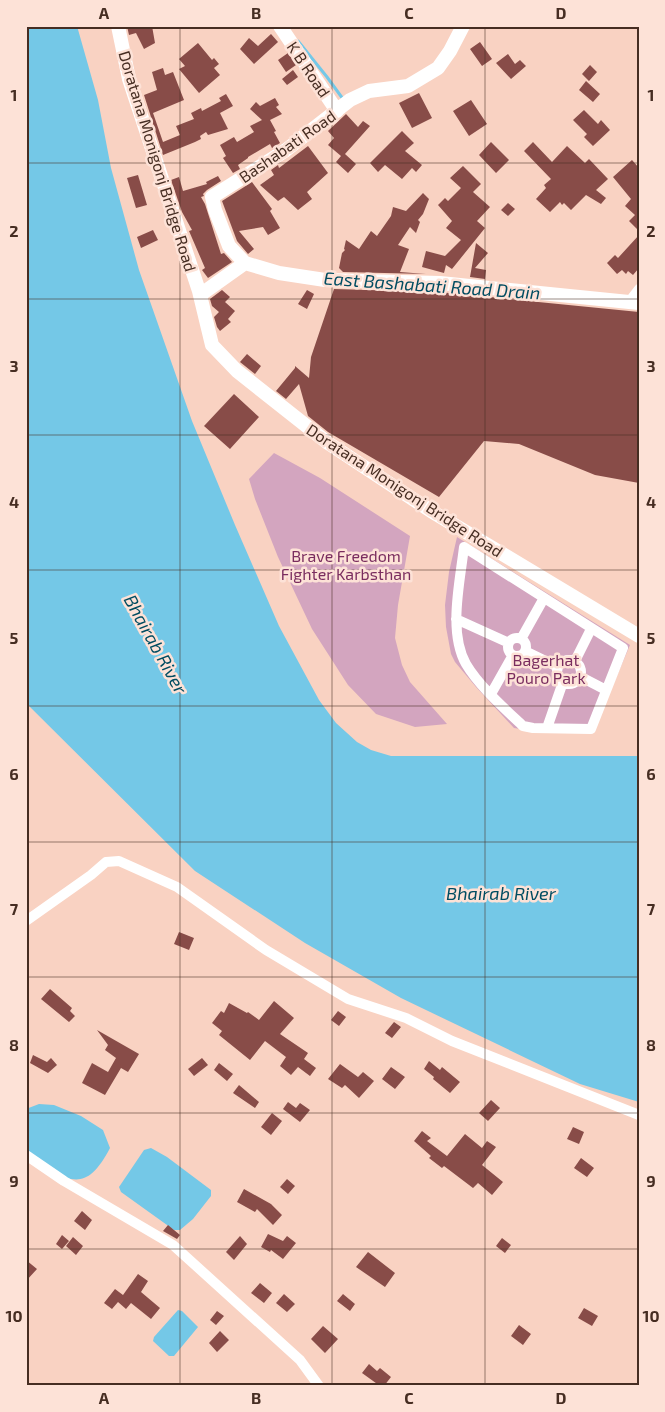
<svg xmlns="http://www.w3.org/2000/svg" width="665" height="1412" viewBox="0 0 665 1412" font-family="'Exo 2',sans-serif">
<rect width="100%" height="100%" fill="#f9d2c2"/>
<!-- green -->
<path fill="#d3a5bf" d="M274,453L320,478L410,536L398,605L395,638L402,665L410,682L447,724L415,727L376,714L348,685L312,629L278,557L255,499L249,479Z
M457,537L630,645L593,732L546,733L514,728L476,687L455,662L451,654L446,627L445,605L449,572Z"/>
<!-- water -->
<path fill="#74c8e7" d="M26,26H77L98,100L111,168L139,270L192,421L235,525L279,626L319,700L336,723L357,742L371,750L391,756H639V1102L580,1084L401,998L305,943L195,871L26,703Z
M39,1104L54,1105L81,1116L103,1130L110,1148C83,1200 64,1177 26,1154V1109Z
M151,1148L167,1157L211,1190V1196L193,1219L180,1230H174L121,1192L119,1187L144,1150Z
M178,1310L182,1311L198,1327L174,1356H169L153,1341L154,1337Z"/>
<g fill="none" stroke-linecap="round" stroke-linejoin="round">
<!-- stream -->
<path stroke="#74c8e7" stroke-width="3" d="M298,41L327,77L343,99"/>
</g>
<!-- building -->
<path fill="#884c48" d="M127,26H152L155,43L144,49L136,33L129,35Z
M271,34L278,42L254,64L240,49L249,38L258,46Z
M480,42L492,59L482,66L470,49Z
M198,43L212,60L214,58L219,64L214,68L220,75L199,93L179,69L185,66L179,59Z
M288,53L296,65L286,72L278,60Z
M508,54L515,64L520,60L526,66L511,79L496,63Z
M590,65L597,72L589,81L582,74Z
M163,68L165,75L173,72L184,100L153,113L163,142L180,135L176,126L194,119L191,113L201,108L202,111L221,101L219,98L226,94L233,106L220,113L228,129L208,135L206,132L200,136L201,139L195,142L163,155L144,95L157,90L152,72Z
M293,70L298,77L287,85L282,79Z
M586,81L600,94L593,102L579,90Z
M419,93L432,118L412,128L399,103Z
M275,98L279,105L276,107L282,114L270,120L276,131L274,132L280,143L272,148L270,144L248,157V158L238,165L240,169L233,173L223,158L226,156L220,145L234,137L237,142L254,132L250,126L262,120L250,109L256,102L260,106Z
M471,100L487,124L469,136L453,111Z
M584,110L598,124L601,120L610,130L593,146L584,137L587,134L573,120Z
M346,114L358,127L363,121L370,126L345,154L356,164L348,173L336,162L341,156L328,145L334,138L328,131Z
M402,131L414,143L405,151L422,165L416,172L412,168L402,179L385,165L378,172L370,163Z
M491,142L509,160L496,173L479,155Z
M533,142L552,162L567,146L585,163L589,159L608,179L596,190L606,198L601,204L586,195L571,210L564,203L562,205L560,202L550,212L536,199L546,188L544,185L551,179L524,151Z
M308,146L328,173L307,192L312,199L298,210L284,197L278,201L260,185L274,175L271,170L278,165L279,168Z
M632,160L639,168V231L629,221L635,215L625,206L631,199L613,177Z
M463,166L481,184L473,192L490,207L477,221L485,228L452,269L446,265L444,273L422,267L426,251L445,256L461,240L446,228L452,221L438,205L445,198L448,201L461,188L450,178Z
M138,175L147,205L136,208L127,178Z
M218,176L221,181L207,190L203,194L204,196L201,197L205,204L221,254L224,253L232,262L208,278L202,270L205,268L189,231L192,230L182,212L171,180L179,177L183,191L207,184L206,182Z
M252,182L272,209L270,211L280,228L268,235L263,227L239,231L254,249L248,254L237,241L222,201Z
M423,193L429,199L423,214L418,220L420,222L416,233L410,227L398,245L409,249L400,272L426,274L343,272L339,268L342,253L345,250L344,249L346,240L359,249L371,231L377,236L391,216L393,207L406,211Z
M508,203L515,209L508,216L501,210Z
M153,230L158,240L141,248L137,237Z
M639,235V268L633,275L628,271L626,274L622,270L617,274L607,263L615,255L618,258Z
M476,243L488,253L475,268L486,270L485,279L470,277Z
M334,289L439,292L639,312V483L595,475L519,444L484,441L439,497L328,432L308,416L299,384L286,399L276,391L295,368V366L309,378L311,357Z
M222,290L230,297L225,302L235,311L228,319L231,322L220,331L217,327L214,317L219,312L212,306L210,299Z
M307,290L314,294L307,309L298,304Z
M247,354L261,366L255,374L240,362Z
M234,394L259,417L230,449L204,426Z
M179,932L194,938L189,950L174,944Z
M50,989L72,1008L70,1011L75,1016L69,1022L41,999Z
M274,1001L294,1018L280,1034L308,1053L304,1059L316,1068L310,1076L298,1067L291,1075L280,1066L286,1057L265,1041L250,1060L219,1035L222,1031L212,1023L221,1011L224,1013L229,1003L247,1013L248,1012L259,1020Z
M338,1011L346,1017L339,1026L331,1020Z
M394,1022L401,1027L392,1038L385,1033Z
M97,1030L139,1054L128,1072L121,1068L105,1095L82,1083L92,1063L108,1072L116,1058L105,1050L108,1045Z
M33,1055L47,1062L51,1058L57,1065L48,1073L30,1063Z
M202,1058L208,1065L194,1076L188,1069Z
M429,1061L440,1070L442,1067L460,1082L450,1093L433,1079L434,1077L424,1069Z
M219,1063L233,1074L227,1081L214,1070Z
M340,1064L358,1077L363,1072L374,1081L359,1098L345,1085L342,1088L328,1079Z
M391,1067L405,1077L395,1089L382,1079Z
M239,1085L259,1102L255,1108L233,1093Z
M491,1100L500,1108L488,1121L479,1113Z
M288,1102L296,1108L300,1103L310,1110L300,1122L283,1109Z
M272,1113L282,1121L271,1135L261,1127Z
M573,1127L584,1132L579,1144L567,1139Z
M422,1131L431,1138L427,1141L447,1156L465,1134L482,1148L487,1141L496,1147L482,1165L503,1182L492,1195L478,1183L473,1188L444,1166L442,1168L429,1158L431,1156L414,1141Z
M581,1158L594,1168L587,1177L574,1168Z
M287,1179L295,1186L288,1194L280,1187Z
M244,1189L271,1204L282,1215L273,1225L257,1209L255,1212L237,1202Z
M82,1211L92,1220L85,1230L74,1221Z
M168,1225L180,1235L177,1239L163,1231Z
M268,1234L283,1241L287,1236L296,1243L283,1259L271,1250L270,1252L261,1247Z
M62,1235L69,1241L62,1249L56,1244Z
M240,1236L247,1244L234,1260L226,1252Z
M73,1237L83,1246L76,1255L66,1246Z
M502,1238L511,1245L505,1253L496,1246Z
M368,1252L395,1273L385,1287L356,1267Z
M26,1260L37,1269L26,1281Z
M138,1274L148,1281L141,1292L160,1308L151,1319L131,1303L126,1309L118,1302L112,1309L104,1303L115,1289L123,1295Z
M260,1283L272,1293L264,1303L251,1293Z
M284,1294L295,1304L287,1312L276,1303Z
M343,1294L355,1304L350,1311L337,1301Z
M584,1308L598,1316L592,1326L578,1318Z
M217,1311L224,1316L216,1325L210,1320Z
M519,1325L531,1334L523,1345L511,1336Z
M323,1326L338,1339L325,1353L311,1339Z
M220,1331L229,1340L217,1352L209,1343Z
M369,1364L377,1371L380,1368L391,1377L384,1386H380L362,1373Z"/>
<g fill="none" stroke-linecap="round" stroke-linejoin="round">
<!-- street -->
<path stroke="#fff" stroke-width="10" d="M629,302L639,289
M464,547L623,648L591,729L533,728L523,726C504,708 479,686 466,664C448,632 460,582 464,547Z
M456,619L509,643
M508 647a9 9 0 1 1 18 0a9 9 0 1 1-18 0Z
M521,639L544,598
M525,651L558,667
M557 672a12 12 0 1 1 24 0a12 12 0 1 1-24 0Z
M575,661L591,629
M581,677L606,690
M491,694L513,655
M547,728L563,682
M26,921L91,875L106,862L119,861L177,887L266,950L348,999L406,1018L452,1041L639,1115
M26,1155L64,1181L173,1245L300,1360L319,1386"/>
<!-- secondary -->
<path stroke="#fff" stroke-width="14" d="M118,26L129,79L199,291L212,345L237,371L328,443L431,511L639,636
M280,26L337,111
M463,26L450,51L438,68L408,86L369,91L350,100L286,150L212,197L215,210L229,246L245,263L279,273L325,280L440,283L639,303
M200,295L245,263"/>
</g>
<!-- grid -->
<path fill="none" stroke="#462d22" stroke-width="1" stroke-opacity="0.55" d="M180,26V1386M332,26V1386M485,26V1386M26,163H639M26,299H639M26,435H639M26,570H639M26,706H639M26,842H639M26,977H639M26,1113H639M26,1249H639"/>
<g text-anchor="middle" dominant-baseline="central" stroke-width="5" stroke-linejoin="round" paint-order="stroke">
<!-- street labels -->
<g font-size="16" fill="#462d22" stroke="#fde2d7">
<text transform="translate(309 69) rotate(56)">K B Road</text>
<text transform="translate(287 146) rotate(-35)">Bashabati Road</text>
<text transform="translate(158 161) rotate(73)">Doratana Monigonj Bridge Road</text>
<text transform="translate(405 490) rotate(33)">Doratana Monigonj Bridge Road</text>
</g>
<!-- park labels -->
<g font-size="16" fill="#7a2d5f" stroke="#fde2d7">
<text x="346" y="555">Brave Freedom<tspan x="346" dy="18">Fighter Karbsthan</tspan></text>
<text x="546" y="659">Bagerhat<tspan x="546" dy="18">Pouro Park</tspan></text>
</g>
<!-- water labels -->
<g font-size="18" font-style="italic" fill="#004c61" stroke="#fde2d7">
<text transform="translate(432 285) rotate(4)">East Bashabati Road Drain</text>
<text transform="translate(156 644) rotate(61)">Bhairab River</text>
<text x="501" y="893">Bhairab River</text>
</g>
</g>
<!-- border -->
<rect width="665" height="1412" fill="none" stroke="#fde2d7" stroke-width="55"/>
<rect x="28" y="28" width="610" height="1356" fill="none" stroke="#462d22" stroke-width="2"/>
<g font-size="16" text-anchor="middle" font-weight="bold" fill="#462d22">
<text x="104" y="19">A</text>
<text x="256" y="19">B</text>
<text x="409" y="19">C</text>
<text x="561" y="19">D</text>
<text x="14" y="101">1</text>
<text x="651" y="101">1</text>
<text x="14" y="237">2</text>
<text x="651" y="237">2</text>
<text x="14" y="372">3</text>
<text x="651" y="372">3</text>
<text x="14" y="508">4</text>
<text x="651" y="508">4</text>
<text x="14" y="644">5</text>
<text x="651" y="644">5</text>
<text x="14" y="780">6</text>
<text x="651" y="780">6</text>
<text x="14" y="915">7</text>
<text x="651" y="915">7</text>
<text x="14" y="1051">8</text>
<text x="651" y="1051">8</text>
<text x="14" y="1187">9</text>
<text x="651" y="1187">9</text>
<text x="14" y="1322">10</text>
<text x="651" y="1322">10</text>
<text x="104" y="1404">A</text>
<text x="256" y="1404">B</text>
<text x="409" y="1404">C</text>
<text x="561" y="1404">D</text>
</g>
</svg>
